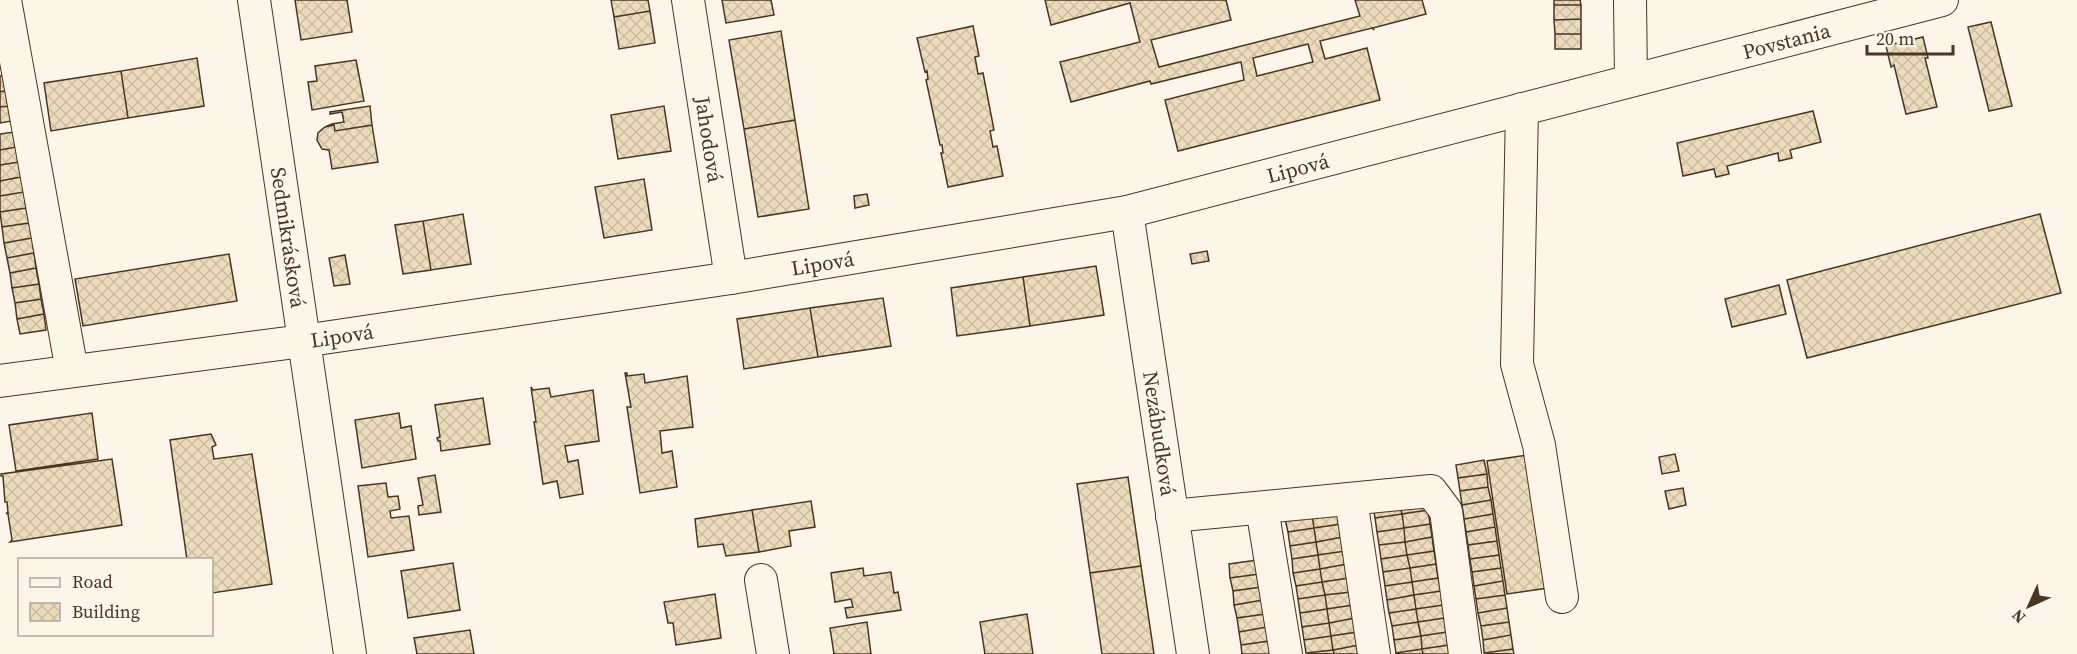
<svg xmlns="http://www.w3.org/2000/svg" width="2077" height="654" viewBox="0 0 2077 654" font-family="'Source Serif 4',serif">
<defs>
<pattern id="building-cross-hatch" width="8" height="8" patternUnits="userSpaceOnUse" patternTransform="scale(1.5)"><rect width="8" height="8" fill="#ecdcbc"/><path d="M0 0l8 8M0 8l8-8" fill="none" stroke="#ccbda1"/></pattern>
</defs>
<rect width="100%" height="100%" fill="#fbf6e9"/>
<!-- building -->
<path fill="url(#building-cross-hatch)" stroke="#4a3520" stroke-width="1.5" fill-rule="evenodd" d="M295,0H347L352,32L301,40Z
M611,0H648L650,11L614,17Z
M722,0H771L774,15L726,23Z
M1045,0H1226L1231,20L1151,40L1159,67L1360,16L1355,0H1422L1426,14L1373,28L1374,30L1372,28L1320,41L1325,59L1367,48L1380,100L1178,151L1165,100L1244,80L1241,62L1151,84L1150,81L1071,102L1060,62L1140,42L1130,3L1051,25ZM1308,44L1313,62L1257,76L1253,58Z
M1554,0H1580L1581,5H1554Z
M1554,5H1581V19L1554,20Z
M650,11L655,43L619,49L614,17Z
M1581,19V34H1555L1554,20Z
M1991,22L2012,106L1989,111L1968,27Z
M973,26L979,56L975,57L978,74L983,73L994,130L990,131L993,147L997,146L1003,176L948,187L941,153H943L942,145H940L926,80L928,79L927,71L925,72L917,38Z
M781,31L795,120L744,129L729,40Z
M1555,34H1581V49H1555Z
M1923,37L1928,58H1925L1937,107L1906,114L1894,65L1891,67L1886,46Z
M197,58L204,106L128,118L121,71Z
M356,60L364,101L312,110L308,82L317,81L315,66Z
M121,71L128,118L51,131L44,83Z
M5,75L7,90L0,92V76Z
M7,90L10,106L0,107V92Z
M10,106L12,121L0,123V107Z
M370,106L372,125L335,131L334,125L325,127L332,124L344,122L342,112L330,114V112Z
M664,106L671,151L618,159L611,115Z
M1813,111L1821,142L1790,150L1792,158L1779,161L1778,153L1727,166L1729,174L1716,177L1714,169L1683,176L1677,143Z
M795,120L809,209L758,217L744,129Z
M334,125L335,131L372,125L378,162L332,169L329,150L322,149L317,140L318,133L325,127Z
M14,132L16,147L0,150V134Z
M16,147L19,162L0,165V150Z
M19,162L21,177L0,181V165Z
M21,177L24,192L0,196V181Z
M644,179L652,230L604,238L595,187Z
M24,192L26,208L0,212V196Z
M867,194L869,205L855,208L854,196Z
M26,208L29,223L2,227L0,212Z
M463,214L471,264L431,270L423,221Z
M2040,214L2061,293L1807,358L1787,280Z
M423,221L431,270L403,274L395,225Z
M29,223L32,238L4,243L2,227Z
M32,238L34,253L7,258L4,243Z
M1207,251L1209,261L1192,264L1190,254Z
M34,253L36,268L10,273L7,258Z
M229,254L237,301L83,326L75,279Z
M345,255L350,284L334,286L329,258Z
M1096,266L1104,315L1030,326L1023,277Z
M36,268L39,284L12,288L10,273Z
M1023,277L1030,326L957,336L951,288Z
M39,284L41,299L15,303L12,288Z
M1779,285L1786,314L1732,327L1725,299Z
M883,298L891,346L818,357L810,308Z
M41,299L44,314L17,319L15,303Z
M810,308L818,357L744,369L737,319Z
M44,314L46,330L20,334L17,319Z
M625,373H627V376L644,374L645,383L687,376L693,427L660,431L662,453L672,451L677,487L640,493L627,407H631Z
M531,387L533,390L549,388L551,397L593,390L599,441L565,446L568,462L578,460L583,494L560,498L557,481L543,484L534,422H536Z
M483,398L490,444L441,451L440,441H438L437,438L440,437L435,405Z
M92,413L98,459L16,471L9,425Z
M399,413L401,428L411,426L416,459L362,468L355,420Z
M211,434L216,445L212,447L214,459L252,454L272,584L212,593V560H187L170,440Z
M1675,454L1679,471L1662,474L1659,457Z
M1528,455L1548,588L1507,594L1487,461Z
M112,459L122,525L10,542L12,540L8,514L6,513H8L7,502H5L3,476H1V474Z
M1484,460L1487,474L1458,478L1456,465Z
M1487,474L1488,487L1460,491L1458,478Z
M435,475L441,512L419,515L418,506L423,505L418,478Z
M1128,477L1141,566L1090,573L1077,484Z
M386,483L388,497L398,496L400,509L390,511L391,518L409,516L414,550L368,557L358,486Z
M1488,487L1491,500L1462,505L1460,491Z
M1683,488L1686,505L1669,509L1665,491Z
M1426,497L1428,510L1402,514L1399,501Z
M1491,500L1493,514L1464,519L1462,505Z
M811,501L815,527L789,531L791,546L759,552L752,510Z
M1399,501L1402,514L1375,518L1373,505Z
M752,510L759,552L726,556L723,544L698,547L695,519Z
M1428,510L1430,524L1404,528L1402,514Z
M1339,511L1341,524L1314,528L1312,515Z
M1402,514L1404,528L1377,532L1375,518Z
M1493,514L1495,527L1466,532L1464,519Z
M1312,515L1314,528L1288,532L1285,519Z
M1341,524L1343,537L1316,542L1314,528Z
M1430,524L1432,537L1405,542L1404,528Z
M1495,527L1497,541L1468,545L1466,532Z
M1314,528L1316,542L1290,546L1288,532Z
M1404,528L1405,542L1379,545L1377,532Z
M1343,537L1345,551L1318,555L1316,542Z
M1432,537L1434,551L1407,555L1405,542Z
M1497,541L1499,555L1470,559L1468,545Z
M1316,542L1318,555L1292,559L1290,546Z
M1405,542L1407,555L1381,559L1379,545Z
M1345,551L1347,564L1320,569L1318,555Z
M1434,551L1436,564L1410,568L1407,555Z
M1318,555L1320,569L1293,573L1292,559Z
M1407,555L1410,568L1383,572L1381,559Z
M1499,555L1501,568L1472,572L1470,559Z
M1257,560L1259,574L1230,578L1229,564Z
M453,563L460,610L408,618L401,571Z
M1347,564L1349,578L1322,582L1320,569Z
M1436,564L1438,578L1412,582L1410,568Z
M1141,566L1154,654H1102L1090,573Z
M863,568L864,576L891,572L894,593L898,592L901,610L847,618L845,608L853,607L851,599L835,602L831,573Z
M1410,568L1412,582L1385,586L1383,572Z
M1501,568L1503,581L1474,586L1472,572Z
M1320,569L1322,582L1296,586L1293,573Z
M1259,574L1261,587L1233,591L1230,578Z
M1349,578L1351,592L1325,595L1322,582Z
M1438,578L1441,591L1414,595L1412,582Z
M1503,581L1505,595L1476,599L1474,586Z
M1322,582L1325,595L1298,599L1296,586Z
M1412,582L1414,595L1387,600L1385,586Z
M1261,587L1263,600L1234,605L1233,591Z
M1441,591L1443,605L1416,609L1414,595Z
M1351,592L1353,605L1327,609L1325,595Z
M715,594L721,638L676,645L673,623H668L664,602Z
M1325,595L1327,609L1300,613L1298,599Z
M1414,595L1416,609L1389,613L1387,600Z
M1505,595L1507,608L1478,613L1476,599Z
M1263,600L1265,614L1237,618L1234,605Z
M1353,605L1355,618L1329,623L1327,609Z
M1443,605L1444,618L1418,622L1416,609Z
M1507,608L1509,622L1481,626L1478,613Z
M1327,609L1329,623L1302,627L1300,613Z
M1416,609L1418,622L1392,626L1389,613Z
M1027,614L1033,654H985L980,622Z
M1265,614L1267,627L1239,632L1237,618Z
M1355,618L1357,632L1331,636L1329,623Z
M1444,618L1447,632L1421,636L1418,622Z
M867,622L871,654H833H834L830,628Z
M1418,622L1421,636L1394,640L1392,626Z
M1509,622L1511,635L1483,640L1481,626Z
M1329,623L1331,636L1304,640L1302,627Z
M1267,627L1269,641L1241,645L1239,632Z
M470,630L474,654H417L414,638Z
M1357,632L1359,645L1333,650L1331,636Z
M1447,632L1449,645L1422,649L1421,636Z
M1511,635L1513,649L1484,653L1483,640Z
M1331,636L1333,650L1306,653L1304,640Z
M1421,636L1422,649L1396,653L1394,640Z
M1269,641L1271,654H1242L1241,645Z
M1359,645L1361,654H1334L1333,650Z
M1449,645L1450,654H1423L1422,649Z
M1422,649L1423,654H1396V653Z
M1513,649L1514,654L1484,653Z
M1333,650L1334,654L1306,653Z"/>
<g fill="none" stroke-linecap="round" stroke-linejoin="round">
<defs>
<g id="minor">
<path d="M5,0L72,371"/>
<path id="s1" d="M254,0L350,654"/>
<path id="s2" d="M688,0L731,278"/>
<path d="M1630,0L1631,80"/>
<path d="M1522,109L1517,364L1539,445L1562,597"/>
<path id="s3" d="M1127,212L1193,654"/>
<path id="s4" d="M0,381L303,341L731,278L1127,212L1942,0"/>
<path d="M1351,499L1374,654"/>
<path d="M1262,508L1286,654"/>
<path d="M1172,516L1431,491L1446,511L1465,654"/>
<path d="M761,580L773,654"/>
</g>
</defs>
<!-- minor casing -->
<use href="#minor" stroke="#4a3520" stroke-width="34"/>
<!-- minor -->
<use href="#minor" stroke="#fbf6e9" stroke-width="32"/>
</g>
<g text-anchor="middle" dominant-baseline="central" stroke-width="4.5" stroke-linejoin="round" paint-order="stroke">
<!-- street labels -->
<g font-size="21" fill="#4a3520" stroke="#fbf6e9">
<text stroke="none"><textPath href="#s4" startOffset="1821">Povstania</textPath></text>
<text stroke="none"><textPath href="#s2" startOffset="141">Jahodová</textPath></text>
<text stroke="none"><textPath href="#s4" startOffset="1316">Lipová</textPath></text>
<text stroke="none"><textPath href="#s1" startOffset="240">Sedmikrásková</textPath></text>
<text stroke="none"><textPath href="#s4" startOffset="831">Lipová</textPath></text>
<text stroke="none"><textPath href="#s4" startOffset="345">Lipová</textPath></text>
<text stroke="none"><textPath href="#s3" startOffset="224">Nezábudková</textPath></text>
</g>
</g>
<!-- legend -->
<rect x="18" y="558" width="195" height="78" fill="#fbf6e9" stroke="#b4a999" stroke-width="1.5"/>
<rect x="30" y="578" width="30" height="9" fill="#fbf6e9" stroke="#b4a999" stroke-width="1.5"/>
<text x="72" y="588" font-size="18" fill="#4a3520">Road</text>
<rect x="30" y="603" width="30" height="18" fill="url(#building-cross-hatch)" stroke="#b4a999" stroke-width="1.5"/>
<text x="72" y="618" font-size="18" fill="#4a3520">Building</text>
<!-- north arrow -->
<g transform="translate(2029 606) rotate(225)" stroke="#fbf6e9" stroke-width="4.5" paint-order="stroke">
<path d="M0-4.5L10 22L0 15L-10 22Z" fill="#4a3520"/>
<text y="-9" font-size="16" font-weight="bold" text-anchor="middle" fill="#4a3520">N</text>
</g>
<!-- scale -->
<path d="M1867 45v9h86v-9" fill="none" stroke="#4a3520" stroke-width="3"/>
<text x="1876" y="45" font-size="18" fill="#4a3520" stroke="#fbf6e9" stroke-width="4.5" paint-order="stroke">20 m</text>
</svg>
